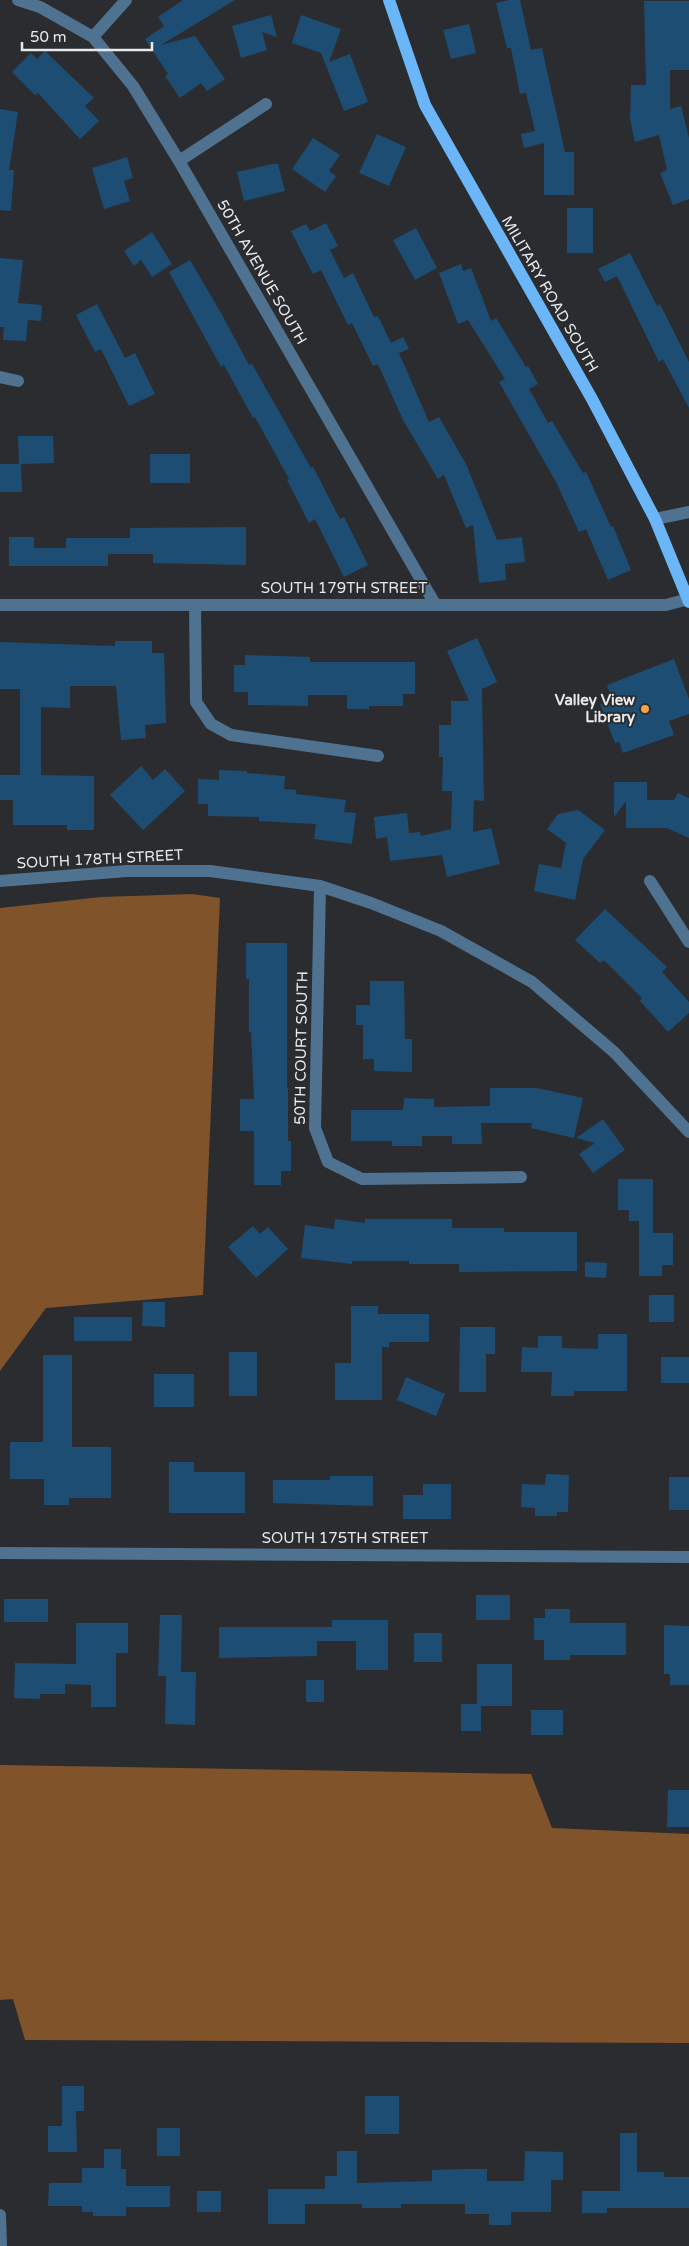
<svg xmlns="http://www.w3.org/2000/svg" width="689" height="2246" viewBox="0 0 689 2246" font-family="'Varela Round',sans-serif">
<rect width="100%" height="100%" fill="#2a2c2f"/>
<!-- forest -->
<path fill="#81532a" d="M192,894L220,898L203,1295L46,1308L0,1371V908L101,897Z
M0,1765L531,1774L552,1828L689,1834V2043L25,2040L13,1999L0,2000Z"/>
<!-- building -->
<path fill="#1e4d74" d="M183,0H235L161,45L195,36L225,79L207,91L201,83L180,98L165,76L168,74L145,39L164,26L158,17Z
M509,0H520L531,50L542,48L565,152H574V195H544V143L524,148L521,134L535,131L526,93L520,94L511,48H507L496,3Z
M644,1H689V70H670V109L681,106L689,138V199L673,205L660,173L667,170L659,135L635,142L630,119L631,85H646Z
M271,15L277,37L262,32L267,50L241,58L232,26Z
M301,15L341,29L329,62L350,54L368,102L344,111L321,53L292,43Z
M469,24L476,53L451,59L443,30Z
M45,51L94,98L85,106L99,121L80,139L38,93L35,95L12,72L31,53L37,59Z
M0,109L18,112L9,170H14L11,211L0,210Z
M377,134L406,147L389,186L359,173Z
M313,138L340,155L329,171L336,176L325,192L292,169Z
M127,157L133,178L124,181L130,201L104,209L92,168Z
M272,164H278L285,191L244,201L237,172Z
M567,208H593V253H567Z
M326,223L338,246L330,250L344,278L353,273L374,317L378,316L391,343L403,337L409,349L399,353L429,422L439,417L466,464L497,540L522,537L525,562L505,564L506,580L479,583L473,525L466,528L444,475L438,479L403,420L378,364L373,366L352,323L348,325L321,270L313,274L291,231L306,224L310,231Z
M416,228L437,268L415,280L393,240Z
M152,232L172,264L152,277L141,260L134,266L124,251Z
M630,253L657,306L660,304L689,362V408L663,359L659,362L617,276L605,282L598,269Z
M0,258L23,260L18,303L42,305L41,321L28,320L26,341L3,340L4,327H0Z
M190,260L221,313L249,365L252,364L311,468L313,467L340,519L344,517L368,565L344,577L315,519L309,523L287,480L289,479L255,417L253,418L224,365L221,367L169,272Z
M461,264L463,271L471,268L491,321L496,318L526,367L528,366L538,384L529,389L548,423L552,421L583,473L586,472L611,527L613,526L631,570L608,580L586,529L579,532L556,482L499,382L505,379L468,320L458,324L439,273Z
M97,304L125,358L135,353L155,394L129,406L101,349L95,352L76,315Z
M18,436H53L54,463L21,464L22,492H0V464H19Z
M150,454H190V483H150Z
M246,527V565L153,563V554H108V566H9V537H34V548H66V538H130V528Z
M477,638L497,682L482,689L484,801L474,800L473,832L491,828L500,864L447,877L442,855L390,861L387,837L376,839L374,817L407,813L409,833L420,832L421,836L451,829L452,791H442L443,757H439V725H451V701H469L447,651Z
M115,641H152V653H164L166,723L145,725L146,738L121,740L116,686H70V708L41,707V775L94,776V830H67V825H13V800H0V775H20V689H0V642L115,646Z
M245,655L310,657V662H415V694H403V706H369V709H347V695H308V706L248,705V692H234V665H245Z
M674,659L689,699V714L669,721L674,735L623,753L619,742L615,743L600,704L612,700L607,685Z
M141,766L153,780L165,769L185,791L143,830L110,795Z
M219,770L247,771V773L285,776L284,789L296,790V794L346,800L344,812L356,813L352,844L314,839L316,824L259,821V817L208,816V804H198V779L219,780Z
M614,782H647V800H674L678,793L689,798V838L667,828H626V801L614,817Z
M578,810L605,830L583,859L575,900L534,891L539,864L561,868L566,843L547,829L558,814Z
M605,909L667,967L662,972L689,1002V1013L668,1032L640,1001L642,998L604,960L600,963L575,940Z
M246,943H287V1088H288V1141H291V1171H281V1185H254V1131H240V1099H254L251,1032H249V979H246Z
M370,981H404L405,1039H412V1072L374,1071V1059H363V1025H356V1005H370Z
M490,1088H537L583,1098L574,1138L531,1128L532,1123H481L482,1144H452V1136H422V1146H392V1141H351V1110H403L404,1098L434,1099V1107L490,1106Z
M603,1119L625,1150L593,1173L579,1154L595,1143L576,1138Z
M618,1179H653V1233H673V1265H662V1276H639V1221H629V1210H618Z
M335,1219L365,1223V1219H452V1228H504V1232H577V1271L459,1272V1264H409V1261H352V1264L301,1258L305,1225L334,1229Z
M253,1226L260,1234L268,1227L288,1249L256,1278L228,1247Z
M585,1262L607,1263L606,1278L585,1277Z
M649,1295H674V1322H649Z
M143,1302H165V1327L142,1326Z
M351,1306H378V1314H429V1342H389V1347H382V1400H335V1363H351Z
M74,1317H132V1341H74Z
M460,1327H495V1354H486V1392H459Z
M598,1334H627V1391H574V1396H551L552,1372H521L522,1347L538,1348V1336H562V1348L598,1349Z
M229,1352H257V1396H229Z
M43,1355H72V1447H111V1498H69V1505H44V1479H10V1442H43Z
M661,1357H689V1383H661Z
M154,1374H194V1407H154Z
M406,1377L445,1394L436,1416L397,1400Z
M169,1462H194V1472H245V1513H169Z
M546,1474L569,1475L568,1512H557V1516H535V1508L521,1507L522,1484L545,1485Z
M330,1476H373V1506L273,1503V1480H330Z
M669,1477H689V1510H669Z
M423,1484H451V1519H403V1495H423Z
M476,1595H510V1620H476Z
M4,1599H48V1622H4Z
M545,1609H570V1623H626V1655H570V1660H544V1640H534V1618H545Z
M160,1615H182L181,1672H196L195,1725L165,1724L166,1676H158Z
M332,1620H388V1670H356V1641H317V1656L219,1658V1627H332Z
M76,1623H128V1653H116V1707H91V1685L65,1684V1694H40V1699L14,1698L15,1663L76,1664Z
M664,1625L689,1626V1685H670V1674H664Z
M414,1633H442V1662H414Z
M477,1664H512V1706H481V1731H461V1704H477Z
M306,1680H324V1702H306Z
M531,1710H563V1735H531Z
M668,1790H689V1827H667Z
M62,2086H84V2111H76L77,2152H48V2126H62Z
M365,2096H399V2134H365Z
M157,2128H180V2156H157Z
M620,2133H637V2172H664V2177H689V2208H607V2213H582V2191H620Z
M104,2149H121V2169H126V2186H170V2207H126V2216H93V2212H82V2206H48L49,2183H82V2168H104Z
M337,2151H357V2183L432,2181V2170L465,2169H487V2181H524L525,2151L563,2152V2180H551V2212H511V2225H489V2214H465V2204H401V2208H362V2204H305V2224H268V2189H325V2176H337Z
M197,2191H221V2212H197Z"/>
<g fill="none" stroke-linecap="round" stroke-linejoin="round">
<!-- minor -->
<path stroke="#4f7291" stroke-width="12" d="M18,0L40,7L93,37L133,86L179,161L435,604
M93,37L126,0
M179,161L266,104
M0,377L18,381
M655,519L689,512
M0,605H666L688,599
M195,605L196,702L211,724L231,735L378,756
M0,881L127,871H210L320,886L371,903L441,931L532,982L614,1052L689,1132
M650,881L689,942
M320,886L315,1128L328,1162L362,1179L521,1177
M0,1553L689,1557
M0,2215L1,2246"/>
<!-- major -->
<path stroke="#6bb6f8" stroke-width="12" d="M389,0L425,105L592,399L655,519L689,602"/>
</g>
<!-- markers -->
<circle fill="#f9a04c" stroke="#2a2c2f" stroke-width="2" cx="645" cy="709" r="5"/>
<g text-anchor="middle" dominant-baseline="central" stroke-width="4" stroke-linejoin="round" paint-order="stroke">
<!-- street labels -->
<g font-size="15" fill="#e8e9eb" stroke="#2a2c2f">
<text transform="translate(262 272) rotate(60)">50TH AVENUE SOUTH</text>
<text transform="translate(550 294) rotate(60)">MILITARY ROAD SOUTH</text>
<text x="344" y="588">SOUTH 179TH STREET</text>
<text transform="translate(100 859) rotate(-3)">SOUTH 178TH STREET</text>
<text transform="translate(301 1048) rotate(-89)">50TH COURT SOUTH</text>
<text x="345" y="1538">SOUTH 175TH STREET</text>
</g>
<!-- poi labels -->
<g font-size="15" font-weight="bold" fill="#e8e9eb" stroke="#2a2c2f" text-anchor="end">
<text x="635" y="700">Valley View<tspan x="635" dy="17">Library</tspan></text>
</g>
</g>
<!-- scale -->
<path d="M22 42v8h130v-8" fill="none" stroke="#e8e9eb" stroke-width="2.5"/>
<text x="30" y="42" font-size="15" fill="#e8e9eb" stroke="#2a2c2f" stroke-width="4" paint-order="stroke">50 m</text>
</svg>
